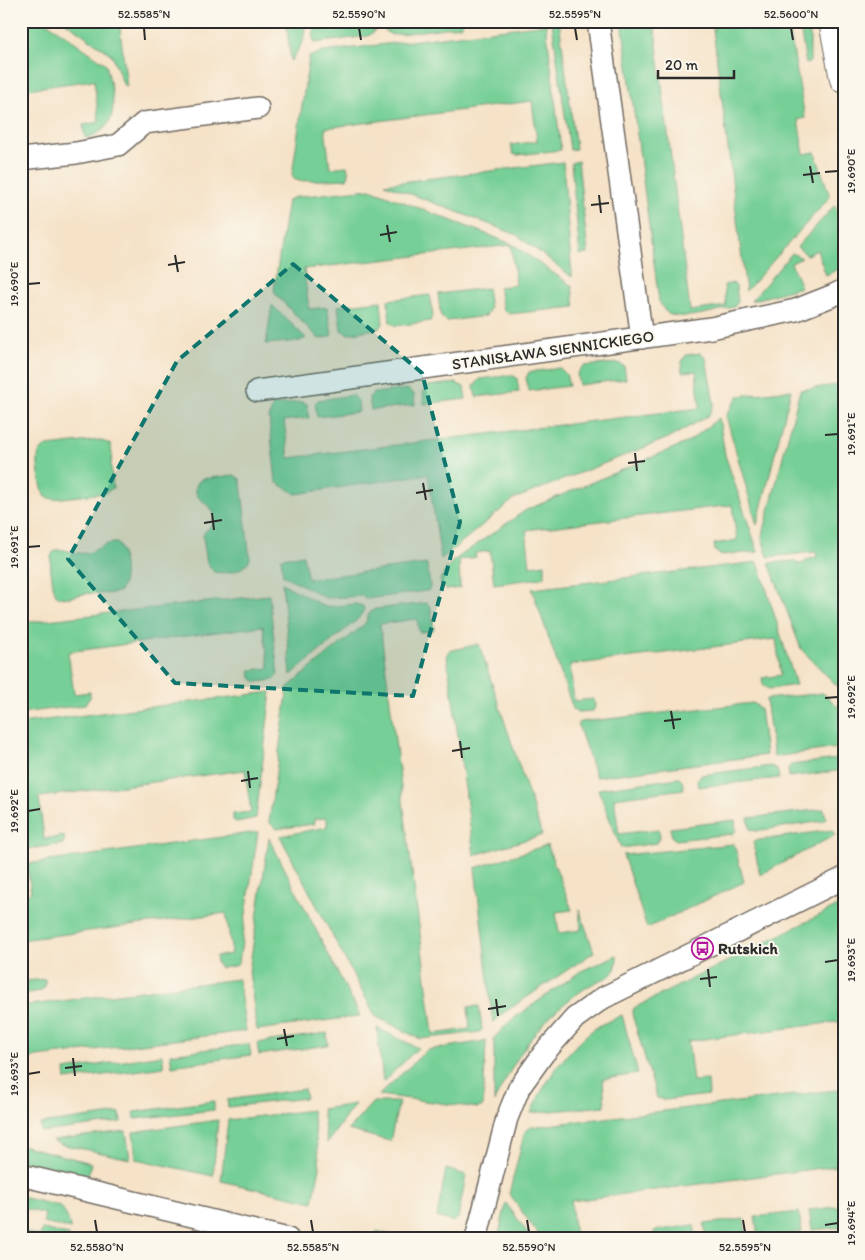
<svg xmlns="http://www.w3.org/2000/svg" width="865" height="1260" viewBox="0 0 865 1260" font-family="Itim,sans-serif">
<rect width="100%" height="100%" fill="#fbf7ec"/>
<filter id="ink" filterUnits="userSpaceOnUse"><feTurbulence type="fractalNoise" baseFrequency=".02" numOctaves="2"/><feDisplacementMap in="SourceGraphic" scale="10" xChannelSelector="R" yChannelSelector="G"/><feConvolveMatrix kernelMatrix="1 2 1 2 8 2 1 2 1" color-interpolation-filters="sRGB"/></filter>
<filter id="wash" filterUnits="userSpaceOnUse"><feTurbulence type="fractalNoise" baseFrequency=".0096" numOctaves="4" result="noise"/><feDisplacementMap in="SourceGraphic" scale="20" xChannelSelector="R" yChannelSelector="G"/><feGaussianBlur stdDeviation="1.12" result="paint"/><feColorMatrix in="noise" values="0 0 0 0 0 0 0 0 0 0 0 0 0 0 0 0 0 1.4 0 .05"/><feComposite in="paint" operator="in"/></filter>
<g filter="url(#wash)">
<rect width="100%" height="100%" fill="#f5e2c7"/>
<!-- green -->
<path fill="#76cf96" stroke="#507d60" d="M21,21H45L106,64C113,94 124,129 85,138L83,125L99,122L94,80L21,90Z
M64,21H119L127,87L123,84L112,55Z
M286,21H306L303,42L291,61Z
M316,21H347L348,25L374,22V32L368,36L315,43L313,38Z
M385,21H464L460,26L392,35L386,32Z
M559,21L576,149L570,150L552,23Z
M622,21H654L690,311L726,306L724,285L733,283L736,286L738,302L734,307C718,310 687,320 671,315C665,313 662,307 659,301Z
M712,21H788L805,118L798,120L804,154L815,152L830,197L746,291Z
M799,21H810V62L806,64Z
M546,24L561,150L518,155L513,154L511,145L537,141L532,101L325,128L330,168L347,166L349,174L347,179L299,181L294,179L292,175L309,57L322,52Z
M578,161L588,254L580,255L571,163Z
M563,162L572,277L517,235L385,184Z
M370,189L512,244L572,286L575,307L509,314L503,309L499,287L516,285L511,245L304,269L309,309L327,307L332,334L330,337L319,339L275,294L274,289L288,200L296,197Z
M835,205L844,230V266L826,275L817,250L807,255L797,247Z
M792,253L802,258L791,263L801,287L751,301Z
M487,288L490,308L486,316L447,321L441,317L438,294Z
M430,295L433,316L430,321L396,326L390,322L388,300Z
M381,301L383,324L380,328L348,334L341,330L338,306Z
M272,305L306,338L300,341L266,344Z
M701,353L706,358L714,404L709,415L671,437L514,499L441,559L428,474L296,494L276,482L269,417L273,405L301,402L307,404L309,418L284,421L289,458L700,408L696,371L682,372V362L686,355Z
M618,363L624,366L626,379L579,385L577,374L583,366Z
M560,368L566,374L569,386L528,391L526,378L529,372Z
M512,375L517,378L519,392L476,397L474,386L480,379Z
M456,383L464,387L466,399L424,404L423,393L427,386Z
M844,384V693L801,649L769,563L796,561L797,564L805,563L806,560L817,557L816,552L768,557L762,538L800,390Z
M407,389L414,394L415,405L371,410L369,397L373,393Z
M791,390L757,525L726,416L738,396Z
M353,395L358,400L359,412L317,417L315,403L318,400Z
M719,418L725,455L758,552L720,555L715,551L714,544L737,540L732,505L526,530L530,566L545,564V575L541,578L494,584L490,551L475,553L476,557L459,560L460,588L446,590L441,585L440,579L453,561L526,510L688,442Z
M99,440L110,444L112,454L111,465L113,488L105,493L54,499L46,497C41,490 37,467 38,458C38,453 42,448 47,446Z
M234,475L240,479L241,483L250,559C243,572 228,574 214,572L207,563L203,537C204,531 206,531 210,527C222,512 206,505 197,496C195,489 195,483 202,479Z
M113,543H117C125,552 127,582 120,591C108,596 96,592 83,594C74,596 67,599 58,597C52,590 53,580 51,571C47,535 69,556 87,553C97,551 102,544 113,543Z
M303,555L308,579L427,564L430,586L429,590L426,591L367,599L362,596L326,598L283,575L281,558Z
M758,562L796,685L769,689L763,685L762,678L781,675L776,639L570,665L574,701L594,699L595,707L593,711L577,712L573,709L532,589Z
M282,583L325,607L355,604L363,606L364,610L358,619L291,675Z
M269,595L278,674L274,680L256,682L251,678L250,670L269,668L263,626L68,652L74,694L90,692V698L84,705L21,713V623Z
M427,603L431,608L434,629L432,631L419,632L417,619L380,624L433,1034L470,1029L468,1007L479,1006L482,1029L480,1032L420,1039L375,1016L280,836L327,827V818L314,819V824L276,829L269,822L288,687L365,624L369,613L375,609Z
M479,644L542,835L474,855L447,656L449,651Z
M271,692L256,818L236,822L233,820V814L251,812L245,770L39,797L44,839L65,836L63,844L21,850V723Z
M823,693L844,712V747L774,757L766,699Z
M753,703L760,708L766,755L596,777L578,725L580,722Z
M844,758V770L789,777L788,768L791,765Z
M771,766L777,769L779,778L698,787L697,780L701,775Z
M679,778L682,781L684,789L614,798L619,834L659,829L660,837L657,843L621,848L598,789Z
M824,809L826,818L823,821L755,831L750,829L748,818Z
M735,820L736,831L732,834L676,840L672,837L670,828Z
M832,830L835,835L760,875L753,841Z
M258,832L239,962L235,966L220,968L217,963L216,956L232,954L226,913L21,940V895L31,893L27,864Z
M269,838L360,1016L257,1030L249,971Z
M734,844L744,882L647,928L623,855Z
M547,845L572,910L556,912L559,933L581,930L579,909L594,952L502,1014L493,1023L475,868Z
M844,903V1021L688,1041L693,1081L708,1080L709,1095L665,1100L657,1098L632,1014L634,1008Z
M21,949L25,981L45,979V986L41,991L21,994Z
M617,955C617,980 607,975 589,986C581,991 572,997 564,1004C532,1029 512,1066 494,1102V1038L510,1021L581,971Z
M238,979L246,1031L21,1059V1006Z
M622,1015L638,1074L603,1079L605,1106L531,1113C544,1082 567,1050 594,1029C602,1023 613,1020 622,1015Z
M377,1028L418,1048L383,1082Z
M327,1033L328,1045L259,1055L257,1043Z
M486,1041L483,1106L478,1108L379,1095L427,1050Z
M249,1044L251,1055L172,1066L170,1054Z
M162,1055L164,1067L66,1080L65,1070Z
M304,1089L306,1098L228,1107L227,1100Z
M844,1089V1165L571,1201L575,1239H542L509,1194L525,1131L531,1127Z
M214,1101V1110L135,1119L134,1112Z
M373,1102H399L390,1141L348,1130Z
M355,1104L327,1143L322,1109Z
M312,1110L320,1167L313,1202L221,1181L228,1120Z
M120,1113L121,1122L41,1132L40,1124Z
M218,1120L213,1176L136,1159L133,1132Z
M126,1131L130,1159L60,1144L52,1140Z
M21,1145L91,1163L88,1176L21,1161Z
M446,1169L466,1175L458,1218L453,1222L437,1217Z
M21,1197L60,1206L66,1215L71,1229L43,1223L45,1214L26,1209L21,1228Z
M506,1203L532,1239H498Z
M844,1206V1227L812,1230L809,1210Z
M799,1212L802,1232L758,1238L755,1217Z
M744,1219L747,1239H707L704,1224Z
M694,1225L696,1239H655L654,1231Z
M42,1229L69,1235L68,1239H21V1231L40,1236Z
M348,1231L376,1236L377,1231L403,1239H346Z"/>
</g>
<g filter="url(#ink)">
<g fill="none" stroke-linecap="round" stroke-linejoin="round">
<defs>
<path id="minor" d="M598,21L642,338
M21,159L76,153L118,145L144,123L258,108
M257,391L711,328L796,310L834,295L844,290
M21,1175L288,1239
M476,1239L507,1118L519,1088L544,1053L575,1018L603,998L844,878"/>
<path id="tertiary" d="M833,21L844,79"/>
</defs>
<!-- minor casing -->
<use href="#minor" stroke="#726b62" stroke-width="24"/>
<!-- tertiary casing -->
<use href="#tertiary" stroke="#726b62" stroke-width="30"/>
<!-- minor -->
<use href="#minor" stroke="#fff" stroke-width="21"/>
<!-- tertiary -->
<use href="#tertiary" stroke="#fff" stroke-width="28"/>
</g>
</g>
<!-- marked area -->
<path fill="#0f766e" fill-opacity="0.2" stroke="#0f766e" stroke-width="4" stroke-dasharray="10 6" stroke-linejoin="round" d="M293,264L422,373L460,522L413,696L175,683L68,559L177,361Z"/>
<!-- ticks -->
<path fill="none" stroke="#2b2b2b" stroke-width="2" d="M144,28L145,40M359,28L361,40M575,28L577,40M791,28L793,40M810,166L813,183M825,172L838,171M803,175L820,173M599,195L601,213M591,205L609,203M387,225L390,242M380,235L397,232M175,255L178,272M168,265L185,262M28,284L40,283M825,435L838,434M635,453L637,471M628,463L645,461M423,483L426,500M416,493L433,490M212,513L214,530M204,523L222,520M28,547L40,546M825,698L838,697M671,711L674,729M664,721L681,719M460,741L462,758M452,751L470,748M248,771L250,788M241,781L258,778M28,811L40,809M825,962L838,960M708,969L710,987M700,979L717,977M496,999L498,1016M488,1009L506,1006M284,1029L287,1046M277,1039L294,1036M73,1058L75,1076M65,1068L82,1066M28,1074L40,1072M95,1220L97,1232M311,1220L313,1232M527,1220L529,1232M743,1220L745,1232M825,1225L838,1223"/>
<!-- icons -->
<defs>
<symbol id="bus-ring" viewBox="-11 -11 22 22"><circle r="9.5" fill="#fbf7ec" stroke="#b5179e" stroke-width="1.5"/><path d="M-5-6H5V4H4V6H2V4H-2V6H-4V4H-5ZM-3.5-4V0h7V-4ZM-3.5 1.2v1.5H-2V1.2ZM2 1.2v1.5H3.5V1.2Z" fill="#b5179e"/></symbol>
</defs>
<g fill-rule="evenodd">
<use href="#bus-ring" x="690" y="936" width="25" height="25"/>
</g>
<g text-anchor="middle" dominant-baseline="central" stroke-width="4" stroke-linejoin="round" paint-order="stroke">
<!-- street labels -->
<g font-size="16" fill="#2b2b2b" stroke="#fbf7ec">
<text transform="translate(553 350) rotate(-8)">STANISŁAWA SIENNICKIEGO</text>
</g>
<!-- poi labels -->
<g font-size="16" font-weight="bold" fill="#2b2b2b" stroke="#fbf7ec" text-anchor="start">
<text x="718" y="948">Rutskich</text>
</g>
</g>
<!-- margin -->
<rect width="865" height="1260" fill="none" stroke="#fbf7ec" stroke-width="55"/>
<!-- scale -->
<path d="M658 70v8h76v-8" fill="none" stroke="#2b2b2b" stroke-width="2.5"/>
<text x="665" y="70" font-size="15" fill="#2b2b2b" stroke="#fbf7ec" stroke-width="4" paint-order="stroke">20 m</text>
<rect x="28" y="28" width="810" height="1204" fill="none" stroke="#2b2b2b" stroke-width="2"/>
<g font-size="12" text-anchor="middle" fill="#2b2b2b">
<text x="144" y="18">52.5585°N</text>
<text x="359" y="18">52.5590°N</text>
<text x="575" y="18">52.5595°N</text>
<text x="791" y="18">52.5600°N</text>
<text transform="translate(851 171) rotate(-90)" y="4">19.690°E</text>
<text transform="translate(14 284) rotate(-90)" y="4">19.690°E</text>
<text transform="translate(851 434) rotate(-90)" y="4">19.691°E</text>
<text transform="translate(14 547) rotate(-90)" y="4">19.691°E</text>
<text transform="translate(851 697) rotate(-90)" y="4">19.692°E</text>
<text transform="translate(14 811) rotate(-90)" y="4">19.692°E</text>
<text transform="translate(851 960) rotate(-90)" y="4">19.693°E</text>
<text transform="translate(14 1074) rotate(-90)" y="4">19.693°E</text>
<text transform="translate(851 1223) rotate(-90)" y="4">19.694°E</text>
<text x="97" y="1251">52.5580°N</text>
<text x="313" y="1251">52.5585°N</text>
<text x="529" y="1251">52.5590°N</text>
<text x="745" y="1251">52.5595°N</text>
</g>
</svg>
